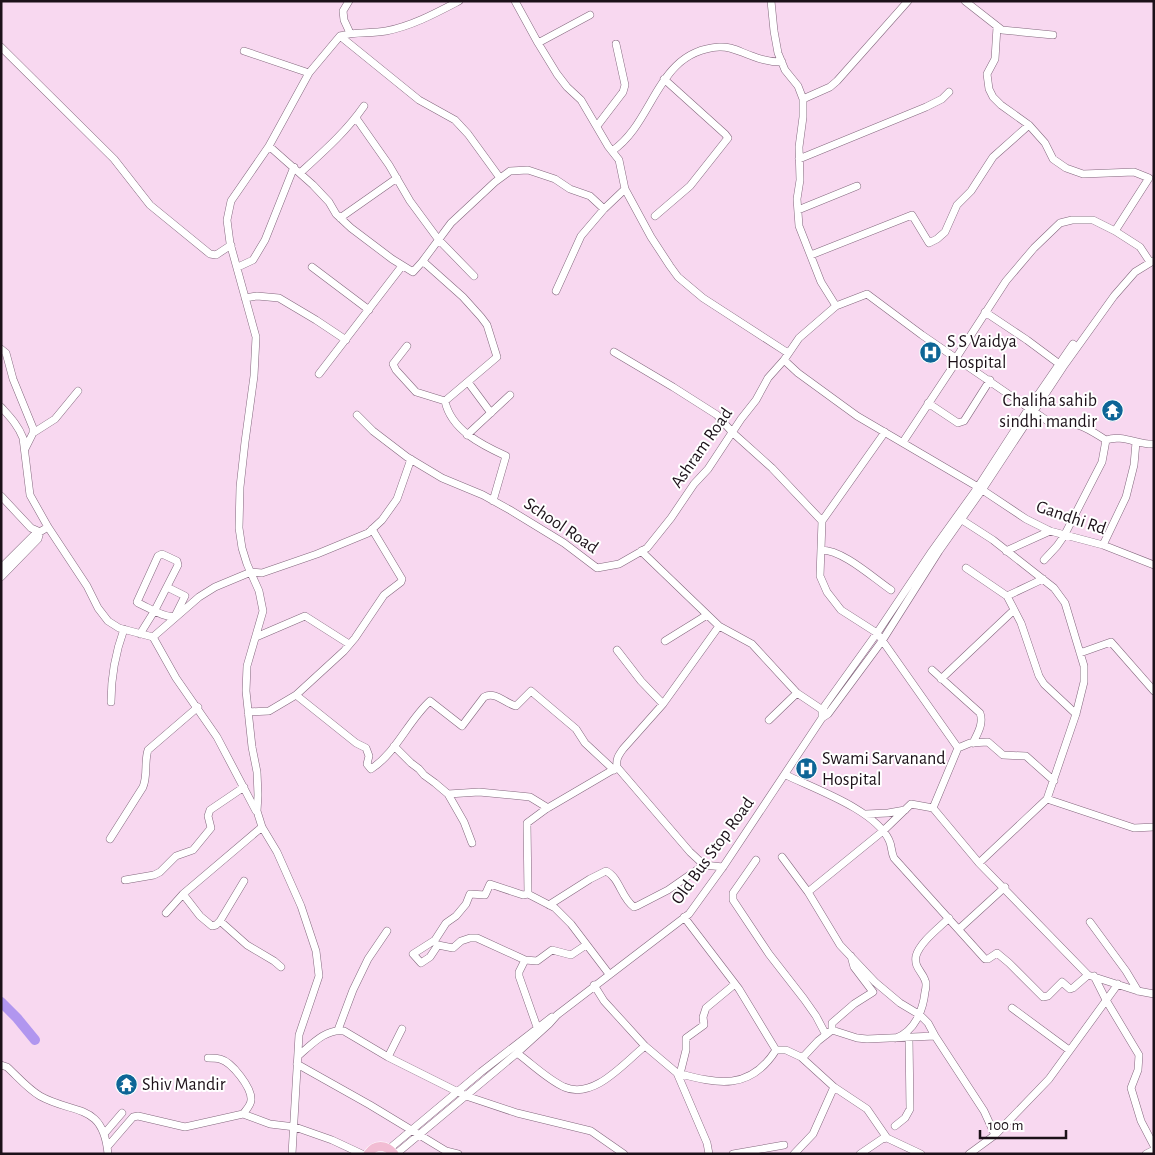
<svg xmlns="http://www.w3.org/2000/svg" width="1155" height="1155" viewBox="0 0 1155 1155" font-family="'Alegreya Sans',sans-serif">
<rect width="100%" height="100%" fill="#f8d8f0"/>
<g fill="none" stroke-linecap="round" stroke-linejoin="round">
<!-- river -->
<path stroke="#b196ef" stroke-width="10" d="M1,1002L17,1018L35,1040"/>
<defs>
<path id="minor" d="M349,1L343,11L344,20L350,33
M515,1L538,43L557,74L567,87L581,100L608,146L619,160L625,189L651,237L670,266L678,277L703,298L788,353
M771,1L774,31L778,53L785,70L798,86L803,99V117L799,147L800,180L797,199L799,226L821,282L836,306
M965,1L1002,30L1053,35
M997,27L995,59L987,74L989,89L993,97L1001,105L1029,125L1045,143L1053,159L1066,168L1083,174L1134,172L1149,178L1115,231
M340,36L419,100L455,120L468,134L500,178
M538,43L590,15
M1,47L114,159L150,205L210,254L216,255L231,245
M244,51L309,73
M803,99L830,87L837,81L908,1
M356,118L389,165L410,201L438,239L474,276
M597,126L623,92L625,85L616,44
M269,146L313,185L329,202L336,214L351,228L392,259L413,272L422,262L426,264L463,297L481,317L487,325L497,357L445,401C451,430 482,445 506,456L493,501
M612,151C655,122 656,51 719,47C731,46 740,52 752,56C762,60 771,62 782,62
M799,159L926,107L942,99L949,92
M300,173C323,152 346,132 364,106
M798,210L857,186
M655,216L690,186L728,138L725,134L664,79
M340,218L397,178
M811,255L912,215L929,243L937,239L945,232L957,205L971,191L993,157L1029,125
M422,262L451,223L495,182L510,171L528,170L555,179L570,189L590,196L604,209
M238,267L253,260L265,240L294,167
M312,267L369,310
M556,291L581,236L604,209L625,189
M245,298L257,296L279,298L316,320L346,340
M985,312L1027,340L1062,366
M407,346L393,364L396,370L416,392L445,401
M1,349L6,353L13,379L33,428V433L25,449
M614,352L673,387L717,415L733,433L772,468L822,521
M956,358L1006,281L1034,248L1060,223L1072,220H1093L1115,231L1140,247L1150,262
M784,360L798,373L857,416L978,487L1026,519L1050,531L1103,545L1154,565
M319,374L402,266
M468,382L491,413
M928,403L958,423L964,421L990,380
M1,407C10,417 18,425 23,438L30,495L48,527L87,586L98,608L108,621L119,628L153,637L176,678L217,737L256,811
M357,415L373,431L407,457L442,478L483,495L510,510L564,543L597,568L619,564L647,548L671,518L694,484L708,469L741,419L756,400L768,378L784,360L799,338L836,306L867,294L922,335L1052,424C1078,421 1085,427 1106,440
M885,432L822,521L820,576L827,592L841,610L877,633L958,748L933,808L979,863L1088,975L1138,991L1154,994
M33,433L55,419L78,391
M467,435L510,395
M1106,440C1123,434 1137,445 1154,444
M903,442L958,359
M1,496L31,528L40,532
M962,520L993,540L1054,588L1065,603L1084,666V682L1076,714L1047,799L979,863
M1103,545L1126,497L1134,465L1136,442
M821,550C843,550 872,577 891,590
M641,551L719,626L752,644L797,693L824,711
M1006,551L1050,531
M1044,560L1057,546L1064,536L1102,462L1106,440
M1,568L33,536L48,527
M966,568L1007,596L1043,579
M1,577L38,539L40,532
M1007,596L1021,623L1039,676L1044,684L1076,714
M719,626L663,704L623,749C618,756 616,759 617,767L690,852L704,865L723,867
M140,634L155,610L178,565L177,561L162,554L158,556L137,602L138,603C148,607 165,619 175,616L185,596L167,587
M153,637L199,597L215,587L251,572L262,573L317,554L368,533L382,520L397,499L411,459
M256,637L305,616L349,644
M665,641L707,615
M617,650L641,681L663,704
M1080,653L1111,642L1154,691
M932,670L980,713C984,724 977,734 973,743
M941,679L1014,610
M296,695L344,651L355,638L384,595L401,582L402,579L372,529
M111,702C111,675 115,654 124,629
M248,712L269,711L296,695L356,743L366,748L369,756L367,764L371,769C396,753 408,721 430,701L462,726L484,697C496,691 504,703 516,706L531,691L576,729L585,743L614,770
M822,718V710L826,704L877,633L932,551L978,487L1029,408L1073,344
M769,720L797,693
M394,746L411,763L419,769L424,775L435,783L448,794L479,792L530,797L548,808
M958,748L970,743L988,742L1003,755L1026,756L1054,781
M786,775C815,789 875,810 889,840C892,846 891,852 894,858L985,959H988L997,953L1009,963L1043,997L1048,996L1062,982L1070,989L1073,988L1088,975
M448,794L464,822L472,843
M1047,799L1134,828L1154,827
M933,808L911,804L883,831L808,892L840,945L875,982L900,1003L920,1015L928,1023L935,1036
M866,814L888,813L905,810
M110,839L143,787C148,775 144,762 148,750L198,707
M782,857L808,892
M756,860L733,893V900L769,954L804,999L816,1016L826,1035
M125,880L154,875L160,872L176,856L193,850L211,828L208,816L210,810L244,787
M183,894L200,916L212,926L216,925L220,921L244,881
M528,894L523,895L490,884L485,895L470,894L466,904L456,916L446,923L435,940L413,954L421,963L430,957L438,945L453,948L461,941L470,938H477L525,960L537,961L552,950L571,955L586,945
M549,905L590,879L606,871C620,878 621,898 634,907L637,906L668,890L704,865
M166,913L183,894L262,827
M684,917L739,989L776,1050
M220,921L247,945L274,961L281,967
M1090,922L1126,971L1138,991
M959,929L1005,887
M851,956L854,967L873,992L854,1004L832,1023V1030L857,1038L867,1039L935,1036L984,1111L995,1135L969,1154
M525,960L519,972V976L537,1027
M609,974L571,924L555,908L528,894L527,823L546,809L616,768
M1094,976L1106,1000L1139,1055L1138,1070L1131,1088L1141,1121L1154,1146
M594,985L604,1001L645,1046L677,1073
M1012,1008L1069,1050
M338,1030L353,990L368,959L387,931
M896,1038C915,1031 923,1010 925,992C926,988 927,984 925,980C922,971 914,968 916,956C920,942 939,928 949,918
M517,1053C532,1064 547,1079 564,1087C594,1100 624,1063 645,1046
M298,1056C311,1045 326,1028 344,1031L388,1057L466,1096L517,1113L591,1131L624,1154
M388,1057L402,1029
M801,1057L834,1087L867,1109L887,1138
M208,1058C212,1058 217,1058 220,1059C232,1062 252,1088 251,1100C251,1105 246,1110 243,1114
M297,1064L370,1105L446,1151L458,1154
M1,1065L7,1067C17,1076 28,1089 40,1096C74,1115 103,1102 108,1154
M680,1074L686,1050V1038L704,1025L703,1017L706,1008L735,984
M895,1126L905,1118L910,1109L909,1038
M104,1134L122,1113
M995,1135L1049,1079L1118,984
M108,1146L133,1117L138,1116L185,1127L243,1114L270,1124L295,1127L332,1140L362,1154
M389,1149L481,1072L552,1017
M292,1154L299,1035L319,976L316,951L301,906L277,852L262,827L257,811L258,795L257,772L252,747L246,691L247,666L263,611L259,591L247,564L242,548L239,528L240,487L245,442L254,376L256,337L230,243L227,220L231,201L269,146L309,73L340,36C354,31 371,34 386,31C412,26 436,13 459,1
M396,1154L517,1053L549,1024L557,1015L689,914L723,867L822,718L828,714L882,641L939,551L982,490L1063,367L1114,296L1135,272L1153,261
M709,1154L707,1143L677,1073C718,1084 750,1091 776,1050H786L801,1057L805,1055L818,1041L832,1030
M733,1154L784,1145
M794,1154L813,1134L834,1087
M860,1154L882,1139L887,1138L921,1154
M1146,1154L1154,1150"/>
<path id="major" d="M368,1154C375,1144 386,1144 394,1154"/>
</defs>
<!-- minor casing -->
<use href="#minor" stroke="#83677d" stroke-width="8"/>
<!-- major casing -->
<use href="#major" stroke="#fff" stroke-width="10"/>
<!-- minor -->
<use href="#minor" stroke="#fff" stroke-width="7"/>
<!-- major -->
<use href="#major" stroke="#f2bcd3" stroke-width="9"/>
</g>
<!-- icons -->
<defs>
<symbol id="hospital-disc" viewBox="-11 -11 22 22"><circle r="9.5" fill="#0e6596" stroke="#fff"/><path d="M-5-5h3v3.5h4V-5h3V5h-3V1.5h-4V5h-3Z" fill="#fff"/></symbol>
<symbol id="temple-disc" viewBox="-11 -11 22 22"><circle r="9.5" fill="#0e6596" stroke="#fff"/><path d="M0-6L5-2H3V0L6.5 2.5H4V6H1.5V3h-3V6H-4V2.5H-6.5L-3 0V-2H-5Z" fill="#fff"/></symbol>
</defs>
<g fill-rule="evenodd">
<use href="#hospital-disc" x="918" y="340" width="25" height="25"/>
<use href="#temple-disc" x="1100" y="398" width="25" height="25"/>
<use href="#hospital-disc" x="794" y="756" width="25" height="25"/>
<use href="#temple-disc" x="114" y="1072" width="25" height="25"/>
</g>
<g text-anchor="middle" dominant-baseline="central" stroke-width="4" stroke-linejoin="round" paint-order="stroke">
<!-- poi labels -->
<g font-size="18" fill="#1c1119" stroke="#fff" text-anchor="start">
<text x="947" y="342">S S Vaidya<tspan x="947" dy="21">Hospital</tspan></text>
<text x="1097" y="401" text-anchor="end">Chaliha sahib<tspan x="1097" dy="21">sindhi mandir</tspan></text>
<text x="822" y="759">Swami Sarvanand<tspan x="822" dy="21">Hospital</tspan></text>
<text x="142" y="1085">Shiv Mandir</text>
</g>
<!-- street labels -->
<g font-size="18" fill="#1c1119" stroke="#fff">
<text transform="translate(702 448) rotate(-55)">Ashram Road</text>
<text transform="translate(1071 518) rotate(19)">Gandhi Rd</text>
<text transform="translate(561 526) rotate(34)">School Road</text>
<text transform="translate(713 851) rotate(-54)">Old Bus Stop Road</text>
</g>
</g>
<!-- border -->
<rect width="1155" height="1155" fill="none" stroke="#1c1119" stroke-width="5"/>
<!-- scale -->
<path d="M980 1130v8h86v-8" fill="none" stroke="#1c1119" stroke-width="2.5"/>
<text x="988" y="1130" font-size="15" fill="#1c1119" stroke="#ffffff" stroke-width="4" paint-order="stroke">100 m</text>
</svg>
